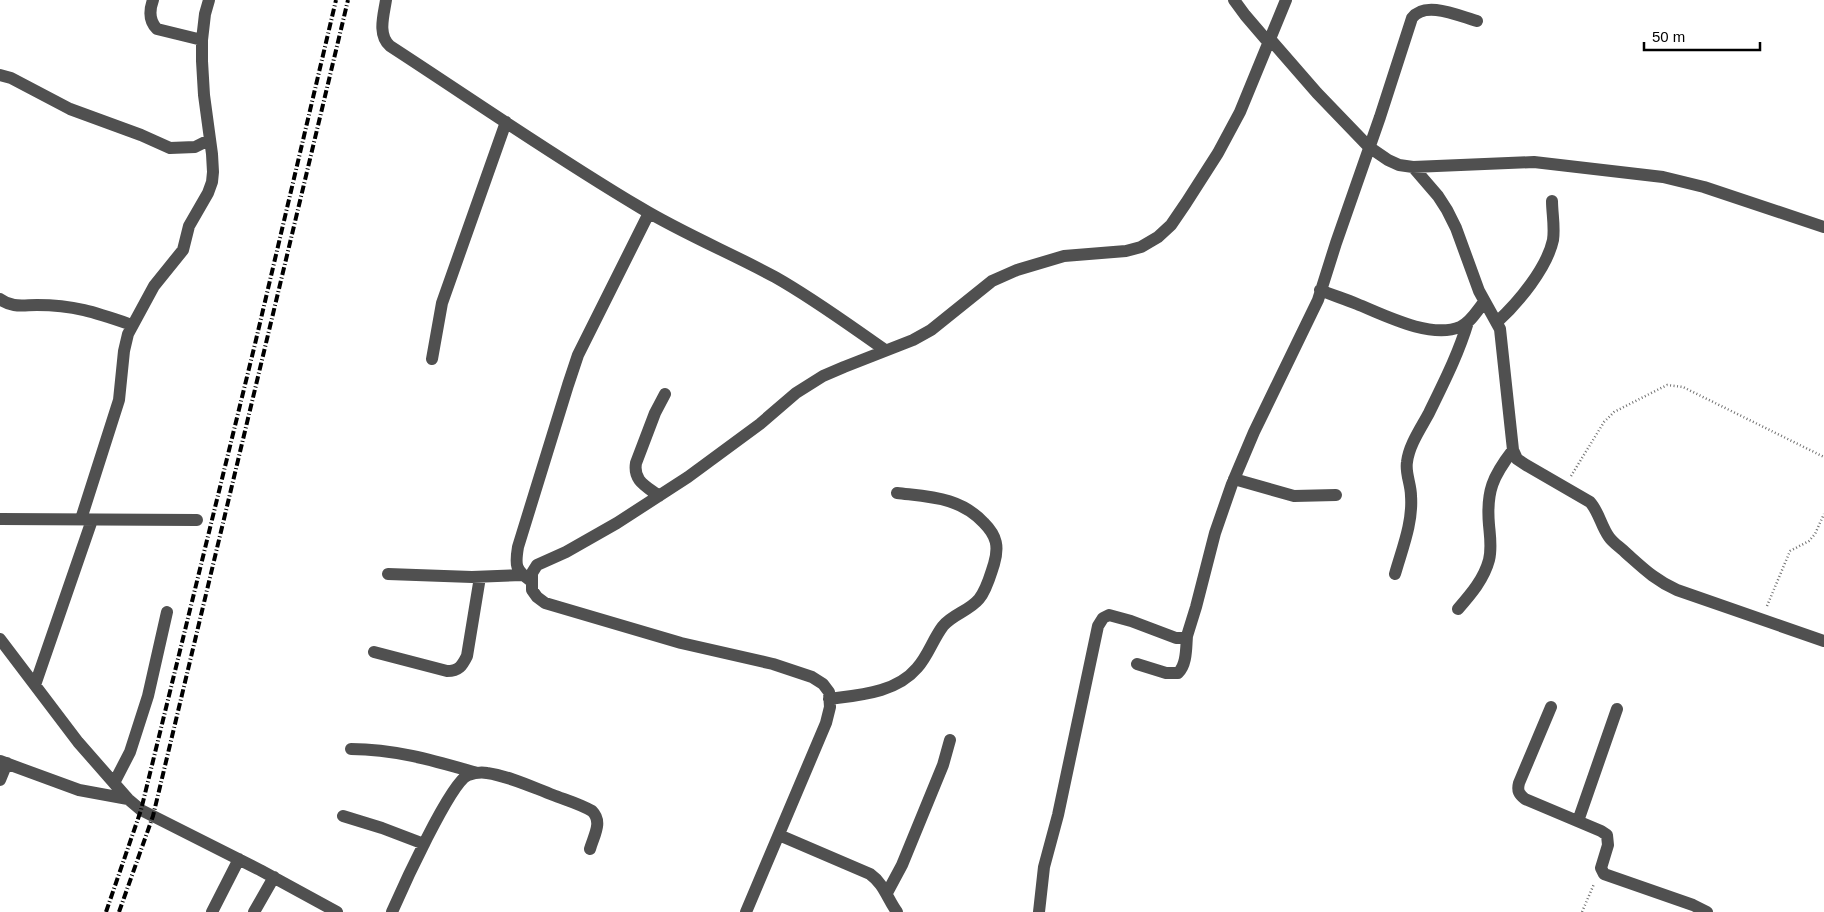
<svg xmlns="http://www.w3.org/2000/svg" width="1824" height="912" viewBox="0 0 1824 912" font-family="Arial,sans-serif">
<rect width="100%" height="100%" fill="#fff"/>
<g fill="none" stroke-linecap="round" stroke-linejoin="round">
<!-- path -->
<path stroke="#727272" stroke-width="2.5" stroke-dasharray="1 2.5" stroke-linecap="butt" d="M1571,476L1604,422L1614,412L1667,385L1683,387L1699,395L1824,457
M1767,606L1790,551L1809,541L1815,534L1824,514
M1582,912L1594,884"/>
<!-- minor -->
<path stroke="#505050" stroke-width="12" d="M153,0C149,11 149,21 157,29L202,40
M386,0C384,14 377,35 390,46C473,100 555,157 641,208C684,234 731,253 775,277C814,299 849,325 885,350
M1234,0L1245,15L1269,43
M1270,39L1317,93L1369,147L1388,160L1399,165L1413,167L1534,162L1663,177L1704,187L1824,227
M0,75L11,78L70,109L141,135L170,148L195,147L209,140
M1413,167L1438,196L1447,210L1456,228L1479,291L1500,329L1513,450L1517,459L1526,465L1590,502C1599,512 1601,526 1609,537C1613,543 1620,547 1626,553C1644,569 1655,580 1677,590L1824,641
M1320,290C1332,295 1345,299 1357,304C1384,315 1430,339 1460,327C1470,323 1477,311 1484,302
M0,299C12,308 23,305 37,305C75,305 97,313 132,325
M1497,322C1518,303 1547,268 1553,240C1555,227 1552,213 1552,201
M432,359L442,303L506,122
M1234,479L1294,496L1336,495
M659,496C646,486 633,481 636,463L655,413L665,394
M0,519L197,520
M81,519L119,400L124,351L128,334L154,286L183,250L189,226L208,193L212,182L213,172L212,154L204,95L202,61V40L205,14L209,0
M388,574L472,577L522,575
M1395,574C1402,549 1413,523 1411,496C1411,484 1405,473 1407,462C1409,445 1421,428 1429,413C1444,382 1458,355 1468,322
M531,581C515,570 515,565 518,547L568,385L578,355L649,213
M1458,609C1471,594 1484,579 1489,560C1492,548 1490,536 1489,525C1486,491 1493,476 1513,450
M0,639L78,742L128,799L141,810L260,870L337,912
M374,652L447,671C459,671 462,666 467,656L480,577
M1137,664L1166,673H1178C1187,665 1186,647 1187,636
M35,685L92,520
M829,699C859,695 896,693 917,668C928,656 933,639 943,626C953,614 969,611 979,599C987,589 990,576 994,564C999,547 997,536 984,523C960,497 930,497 897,493
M1551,707L1519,783C1517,791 1519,794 1525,799L1601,831L1607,835L1608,845L1601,868L1604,874L1693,905L1707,912
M351,749C395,749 435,761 477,773
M0,761L79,790L128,799
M0,780L7,763
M114,783L130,752L148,696L167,612
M343,816L382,828L424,844
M1578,821L1617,709
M779,835L870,874C884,884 887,898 897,912
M887,893L902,865L943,765L950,740
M212,912L239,859
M254,912L274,877
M392,912C402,889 450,783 468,775C474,773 481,772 487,773C509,776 532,787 553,795C566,800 580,804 592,811C603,822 594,835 590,849
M746,912L826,723L830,707L829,692L823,684L812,677L773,664L681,643L545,603L537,597L532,590V573L537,565L566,552L617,523L688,477L760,424L796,393L823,376L844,367L913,340L931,330L992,281L1017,270L1064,256L1126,251L1141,247L1158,237L1171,225L1186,203L1218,153L1240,112L1286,0
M1039,912L1044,867L1058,815L1098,626L1103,618L1109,615L1131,621L1176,638H1183L1187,636L1196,607L1215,533L1232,484L1254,432L1318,300L1336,243L1380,117L1412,18C1425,0 1459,16 1477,21"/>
<!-- rail -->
<path stroke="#000" stroke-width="4" stroke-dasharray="8 2.5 1 2.5" stroke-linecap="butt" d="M106,912L141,810L255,344L336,0
M119,912L153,816L348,0"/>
</g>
<!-- scale -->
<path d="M1644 42v8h116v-8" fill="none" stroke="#000000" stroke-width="2.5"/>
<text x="1652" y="42" font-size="15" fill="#000000" stroke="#ffffff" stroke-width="4" paint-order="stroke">50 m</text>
</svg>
